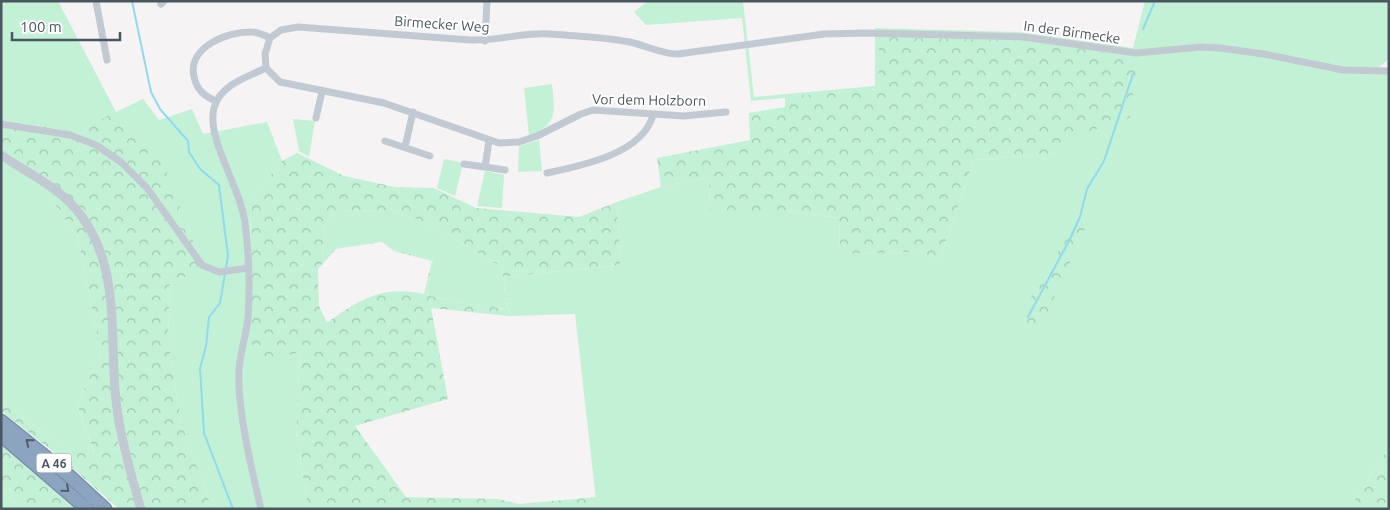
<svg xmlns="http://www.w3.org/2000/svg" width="1390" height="510" viewBox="0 0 1390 510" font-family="Ubuntu,sans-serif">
<defs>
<pattern id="forest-crowns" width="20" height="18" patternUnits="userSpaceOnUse" patternTransform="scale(1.25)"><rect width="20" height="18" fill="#c3f1d5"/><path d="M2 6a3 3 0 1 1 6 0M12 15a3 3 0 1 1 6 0" fill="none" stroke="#a0c6b0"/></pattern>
</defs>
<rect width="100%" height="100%" fill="#f5f3f3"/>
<!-- green -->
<path fill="#c3f1d5" d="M1,1H58L116,112L143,99L159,120L192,109L203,134L267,122L282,161L251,199L248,341L300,351L296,431L308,509H212L182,425L168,341L170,281L205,270L91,124L82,134L20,122L1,121Z
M648,1H743L754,97L875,86V28L1020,32L1133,48L1145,1H1389V59L1377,69H1389V448L1349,509H597L575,314L509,316L504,277L620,265L617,202L661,187L709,177L710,210H781L839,218L840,254L917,252L940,258L974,160L1060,153L880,37L878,89L751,101L742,18L646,25L634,12Z
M552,84C555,112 558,124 529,136L524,88Z
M293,119L315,121L309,157L299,151Z
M539,140L542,171L518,172L519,146Z
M1,154L50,190L48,194L78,238L101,353L77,405L94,453L71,452L1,401Z
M444,159L463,163L455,196L437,188Z
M485,171L504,175L502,208L477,206Z
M388,210L425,222L502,267L507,309L467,304L426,295L433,260L395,250L383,241L336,248L322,262L325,225L337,211Z
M1,489L21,509H1Z"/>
<!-- forest -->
<path fill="url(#forest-crowns)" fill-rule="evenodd" d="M879,37L1031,41L1138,58L1130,118L1065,139L1060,153L974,160L940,258L917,252L840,254L839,218L781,210H710L709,177L661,187L657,158L750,140L749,113L785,107V97L878,89Z
M116,112L137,131L164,166L205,271L170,281L168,341L182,425L212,509H146L111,391L119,447L137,509H119L60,457L1,411V401L71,452H94L77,405L101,353L78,238L48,194L54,183L1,150V121L20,122L82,134L91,124Z
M297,153L344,176L395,187L434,188L476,208L579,217L617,202L620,265L504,277L509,316L431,308L448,399L355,426L406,497L498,499L519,504L597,497V509H308L296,431L300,352L269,360L248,341L251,199L282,161ZM388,210L425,222L502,267L507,309L467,304L426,295L433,260L395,250L383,241L336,248L322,261L325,225L337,211ZM382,242L394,251L432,261L424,294C384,285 359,299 327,323L319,306L318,269L336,249Z
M1082,212L1092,213L1045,318L1032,328L1018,319Z
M1,445L75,509H21L1,489Z
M1389,448V509H1349Z"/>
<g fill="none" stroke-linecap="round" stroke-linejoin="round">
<!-- stream -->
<path stroke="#90daee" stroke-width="2" d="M132,1L151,92L160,109L188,141L189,152L200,169L219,185L228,256L220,303L209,317L206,346L200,368L204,433L233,509
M1143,29L1155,1
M1028,317L1070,239L1080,217L1087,189L1104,161L1133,74"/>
<defs>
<path id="motorway" d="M1,421L67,474L105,509
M1,435L87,509"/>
</defs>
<!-- motorway casing -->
<use href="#motorway" stroke="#7690ad" stroke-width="15"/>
<!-- minor -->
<path stroke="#c1cad2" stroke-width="7" d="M96,1L107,60
M161,4L164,1
M270,38L265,54L266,68L280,82L384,103L499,143L519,142L537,136L581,114L593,110L684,116L726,112
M485,41L487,1
M216,101C204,96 197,90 194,77C187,47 228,31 252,32C258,32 264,35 270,38L281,30L298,27L470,40C498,41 523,32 550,34C576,36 604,37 630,42C647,46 661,54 678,54L824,34L866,33L1024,37L1136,53L1201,47L1220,48L1264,54L1343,70L1389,71
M316,118L322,92
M1,124L70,135L96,145L121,162L147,188L202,265L219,272L249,268
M385,141L430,156
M489,141L485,167L505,170
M405,147L413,112
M464,164L485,167
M547,173C580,166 643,154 653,115
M261,509C252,471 237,409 239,370C240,353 246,336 248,318C250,287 249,254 245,223C241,188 206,139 214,108C220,85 247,77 266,68"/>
<!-- tertiary -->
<path stroke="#c1cad2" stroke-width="9" d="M1,155C26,172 55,185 75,208C120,260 110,327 115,390C118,431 130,470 141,509"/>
<!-- motorway -->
<use href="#motorway" stroke="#8ba5c1" stroke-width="12"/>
</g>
<!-- one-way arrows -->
<defs><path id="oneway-chevron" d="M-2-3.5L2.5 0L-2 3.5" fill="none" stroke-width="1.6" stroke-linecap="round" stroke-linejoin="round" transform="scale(1.25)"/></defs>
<g stroke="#505e6b">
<use href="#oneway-chevron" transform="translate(29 442) rotate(-141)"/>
<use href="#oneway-chevron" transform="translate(66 489) rotate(41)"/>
</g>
<g text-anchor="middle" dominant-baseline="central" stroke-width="4" stroke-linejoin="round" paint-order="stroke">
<!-- shield labels -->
<rect fill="#fff" stroke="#808990" stroke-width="1" x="36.5" y="453.5" width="35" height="19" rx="4"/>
<g font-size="12" font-weight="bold" fill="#4a5661">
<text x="54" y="463">A 46</text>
</g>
<!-- street labels -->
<g font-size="14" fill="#4a5661" stroke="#fff">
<text transform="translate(442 24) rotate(4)">Birmecker Weg</text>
<text transform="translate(1072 32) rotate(8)">In der Birmecke</text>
<text transform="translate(649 100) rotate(1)">Vor dem Holzborn</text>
</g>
</g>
<!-- border -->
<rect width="1390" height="510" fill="none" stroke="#4a5661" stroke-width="5"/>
<!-- scale -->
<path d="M12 32v8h108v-8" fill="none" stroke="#4a5661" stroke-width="2.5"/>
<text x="20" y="32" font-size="15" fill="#4a5661" stroke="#ffffff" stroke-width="4" paint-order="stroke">100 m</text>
</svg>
